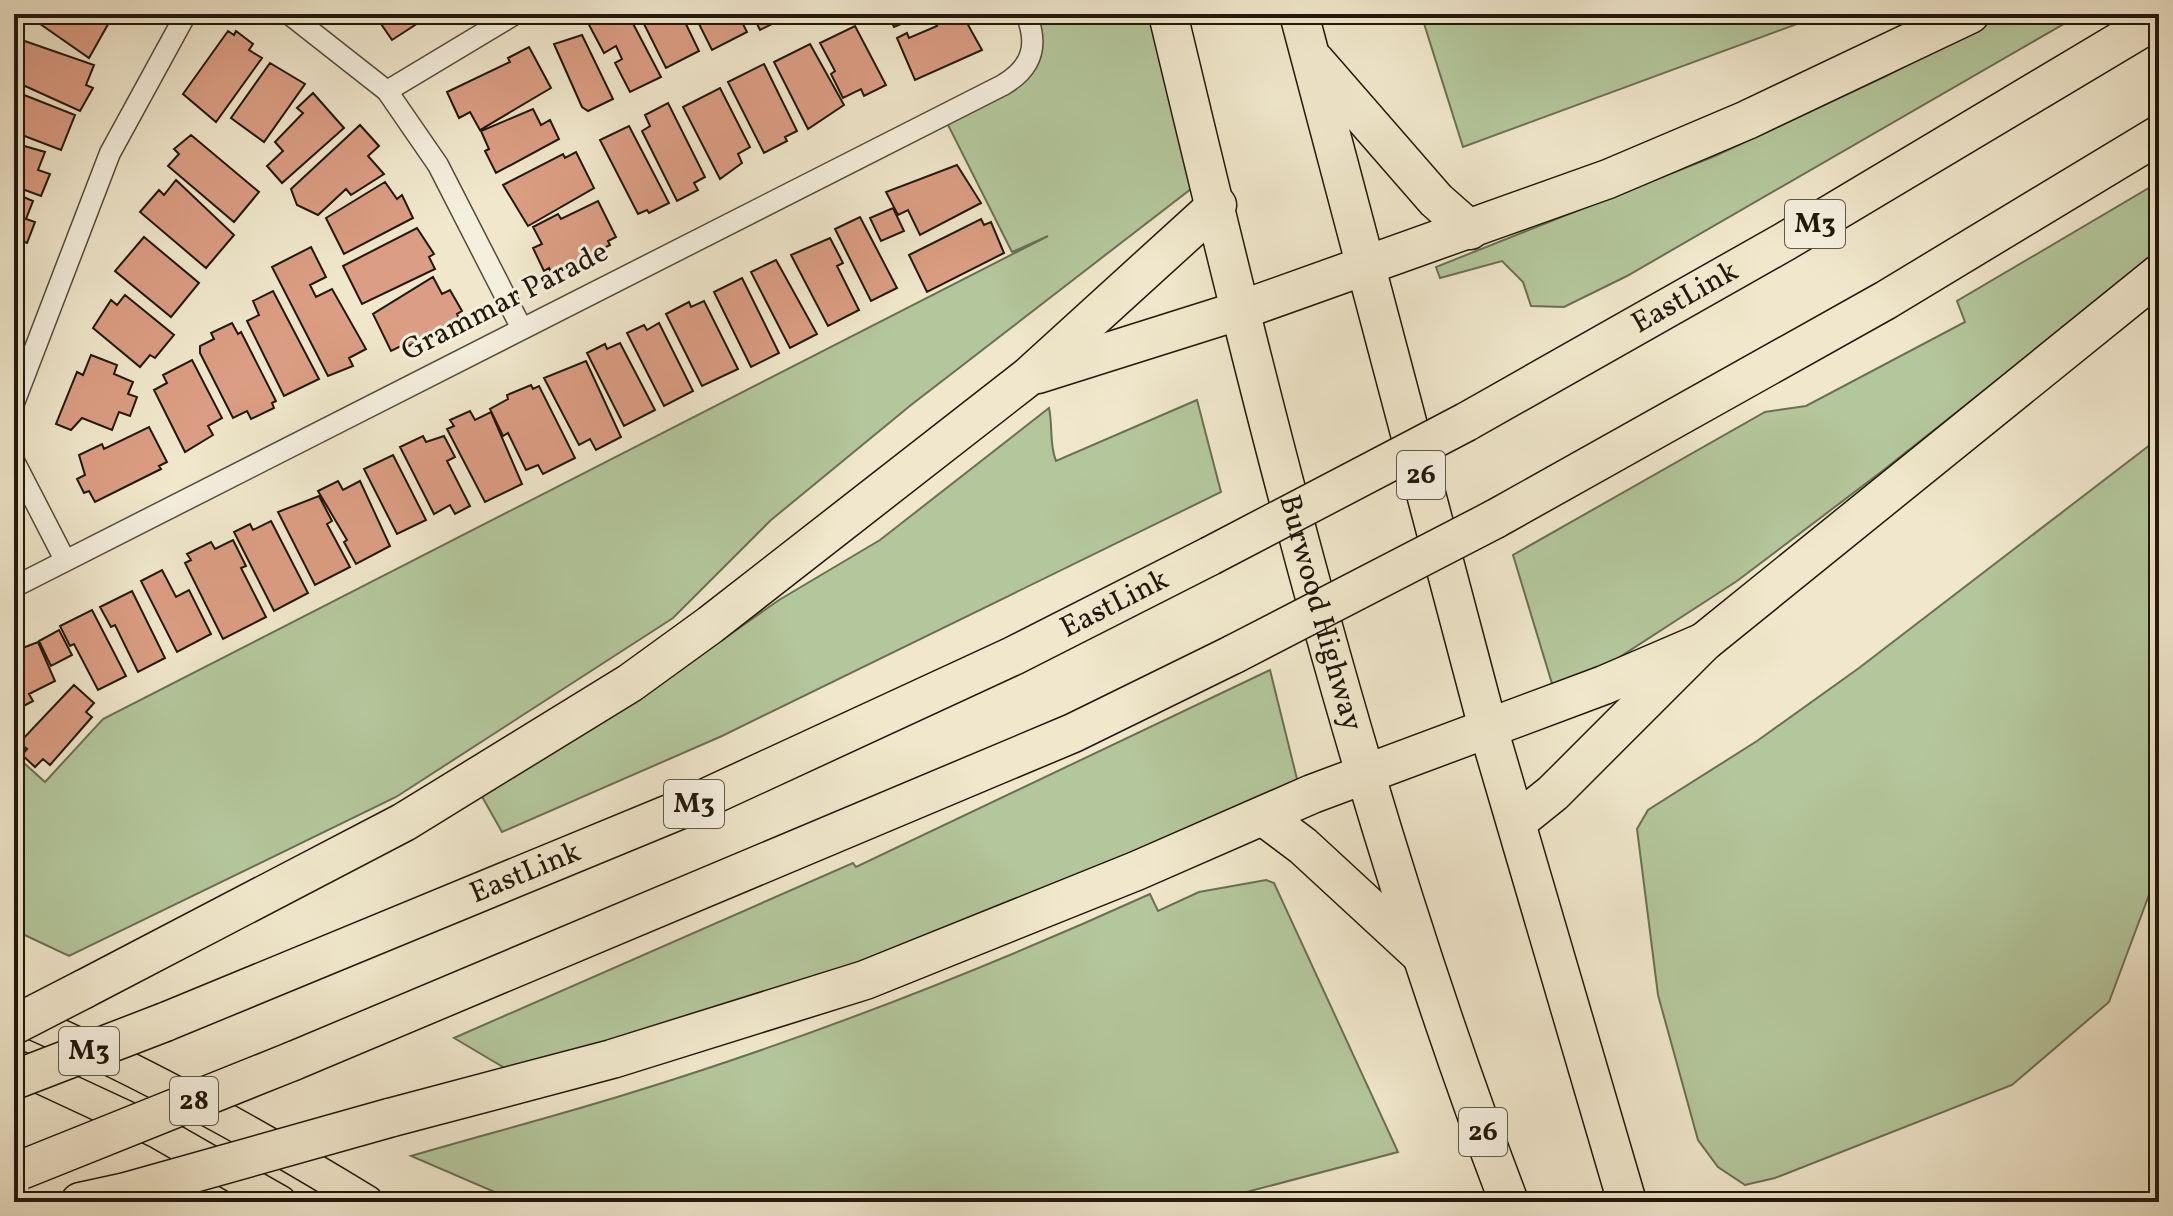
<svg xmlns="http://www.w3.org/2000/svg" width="2173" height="1216" viewBox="0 0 2173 1216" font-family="Vollkorn,serif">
<rect width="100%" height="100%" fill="#f0e7cc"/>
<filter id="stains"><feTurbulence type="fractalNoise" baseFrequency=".0025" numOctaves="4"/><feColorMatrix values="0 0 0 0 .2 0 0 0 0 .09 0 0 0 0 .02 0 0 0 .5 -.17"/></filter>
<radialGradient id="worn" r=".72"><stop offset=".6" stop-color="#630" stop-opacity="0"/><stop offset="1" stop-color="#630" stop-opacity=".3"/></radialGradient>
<!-- green -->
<path fill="#b4c79c" stroke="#6a7054" stroke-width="2" d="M1026,14H1169L1209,175L911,405L771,520L673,618L396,797L69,956L14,930V754L45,782L103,719L1048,236L1012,252L943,115L1022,71Z
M1421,14H1824L1463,147Z
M2007,14H2081L1627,276L1564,307L1531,306L1523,282L1502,261L1440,278L1436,267L1715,156L1886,76Z
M2159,182V252L1881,472L1737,581L1615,660L1553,687L1513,555L1765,412L1806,406L1965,322L1957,301Z
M1197,400L1221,492L722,736L502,832L480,793L649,691L779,600L880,540L1049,408C1053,426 1049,444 1056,461Z
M2159,438V868L2109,1002L2012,1085L1775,1178L1745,1185L1718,1167L1698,1140L1658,995L1637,829L1648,810L1757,741L1859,668Z
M1270,670L1298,783L886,956L515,1074L454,1038L853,863L856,867Z
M1266,880L1274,883L1398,1152L1209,1202H518L411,1156C483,1135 556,1116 627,1094C806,1039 980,971 1150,894L1158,911L1199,892Z"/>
<!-- building -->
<path fill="#db9d83" stroke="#21180b" stroke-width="2" d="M36,14H104L111,19L89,58L33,19Z
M379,14H432L392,40L379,21L382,19Z
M605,14L613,18L628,14L661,77L630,92L615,63L622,59L616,46L604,53L588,23Z
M639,14H689L683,18L699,51L666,68Z
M694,14H738L747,32L712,50Z
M752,14H792L760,30Z
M888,14H925L894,27Z
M947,14H962L982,50L915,80L897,38L907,33L909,38L937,26L934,20Z
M855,26L886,85L864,96L861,89L843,98L831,74L835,71L820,43Z
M228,31L234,35L236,31L253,44L249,50L262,58L216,122L183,94Z
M582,35L613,99L588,111L582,107L554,44Z
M16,38L94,65L86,85L93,88L80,111L14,81Z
M810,44L844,105L808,129L774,62Z
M529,47L551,88L480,130L470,112L459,118L447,92L510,62L508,58Z
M270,63L305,84L264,142L231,118Z
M764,64L797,131L785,137L787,141L764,153L728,82Z
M720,88L750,147L738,154L742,163L720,179L683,107Z
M14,91L75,115L61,150L14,132Z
M313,93L344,128L282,183L267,166L283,151L275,142L303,113L297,108Z
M668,103L705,177L694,183L698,190L677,201L642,131L650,126L645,115Z
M533,109L541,125L550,120L559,139L496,173L485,151L489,149L481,131Z
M360,125L379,146L368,156L384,174L351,195L346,189L318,215L297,205L291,189Z
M629,126L669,203L649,213L647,210L638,214L600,140Z
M191,135L259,192L234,222L168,166L179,154L174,149Z
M14,143L45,152L38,170L50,174L41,196L14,186Z
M576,152L594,188L528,226L503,185L563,154L565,158Z
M957,165L981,203L920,235L908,210L898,215L886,192Z
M176,180L234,235L206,268L140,212L159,190L164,195Z
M385,182L397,199L402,195L413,218L344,254L326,218Z
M14,193L33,201L26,219L35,222L27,243L14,238Z
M598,201L616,237L608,241L610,245L552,274L549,268L544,271L533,248L542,244L533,227L558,214L561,219Z
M893,208L904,231L881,241L870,218Z
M860,217L897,288L871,301L835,229Z
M981,219L984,225L991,222L1004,253L927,292L909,255Z
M417,228L434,254L429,257L435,269L362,304L343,266Z
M144,237L199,283L171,317L115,271Z
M830,238L843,263L837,266L859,310L828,326L791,255Z
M311,247L326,277L310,285L316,297L332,289L366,349L349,358L353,366L328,376L272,267Z
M776,260L817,334L790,348L751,272Z
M433,277L442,294L450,290L462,311L457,314L460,320L403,349L401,346L391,351L373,314Z
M742,278L779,353L751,367L714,292Z
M273,291L319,379L284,396L247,321L259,315L253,301Z
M125,295L174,335L155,358L150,355L140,367L93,328L111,300L117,305Z
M704,301L738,369L702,386L666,314L689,302L691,307Z
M232,323L238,334L241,332L276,401L272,403L274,408L251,419L247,411L233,418L200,353V346L214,339L211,333Z
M659,323L693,391L664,406L627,333L644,325L647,330Z
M620,343L655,410L624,426L587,353L605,344L607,349Z
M91,355L117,365L114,374L133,382L128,394L137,397L130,416L119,412L112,430L82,418L71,430L56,424L77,372L83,375Z
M192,360L222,418L208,426L213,435L185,452L154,390L167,383L163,375Z
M586,361L621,437L596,450L590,439L579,445L544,378Z
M531,385L533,389L539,386L575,458L543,474L538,465L526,470L508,433L503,436L490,409L508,399L507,395Z
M470,411L475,420L491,412L522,484L485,502L447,429L454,426L450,420Z
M149,427L167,462L159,466L161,469L95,502L89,491L84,493L77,479L85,475L79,455L102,444L104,449Z
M423,436L426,442L444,436L455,457L447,461L470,506L455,514L450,505L434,514L400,447Z
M393,455L426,520L397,534L364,469Z
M338,481L343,490L360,481L390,546L356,564L344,542L347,540L318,491Z
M319,496L332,521L327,524L350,567L315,585L278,512Z
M271,521L308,593L274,611L234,532L250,524L253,530Z
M233,540L246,566L241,568L266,617L223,639L185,563L191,560L187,554L211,542L215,549Z
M162,570L176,597L189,590L211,634L177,652L141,581Z
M132,591L165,658L138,672L115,625L111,627L100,607Z
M92,610L126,676L98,690L74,644L70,646L60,626Z
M59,630L72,655L51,666L39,641Z
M14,638L20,649L38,642L55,681L29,694L33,701L14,711Z
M74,685L94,703L86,712L92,717L50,765L43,759L35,767L22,755L27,749L19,743Z"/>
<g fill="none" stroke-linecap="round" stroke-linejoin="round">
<defs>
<path id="street" d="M289,14L387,91L438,165L521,327
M387,91L515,14
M14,403L110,153L186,14
M14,461L65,560
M14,587L1003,85C1032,68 1039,45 1026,14"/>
<path id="primary" d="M14,1015C137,1068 253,1132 367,1202
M16,1066L158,1132L280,1202"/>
<g id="highway">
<path id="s1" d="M1168,14C1264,414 1362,817 1509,1202"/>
<path d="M1299,14L1488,728L1627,1202"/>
<path d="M1315,61L1436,200L1470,230"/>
<path d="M1038,374L1241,310L1608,179L1747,120L1970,14"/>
<path id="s2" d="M1466,422L1784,242L2159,18"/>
<path d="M1495,519L1886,300L2159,135"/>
<path d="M1263,816L1303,846L1420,954"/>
<path d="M1517,822L1553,793L1704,642L2159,274"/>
<path d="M84,989L404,822L630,683L710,625L1028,377L1217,205"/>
<path id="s3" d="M165,1022L684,808L1013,656L1210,556"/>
<path d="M293,1061L1073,733L1234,654"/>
<path d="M389,1118L612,1059L865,980L1136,871L1312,794L1604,685L1704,642"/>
<path d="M80,1202L126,1192"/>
</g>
</defs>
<!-- street casing -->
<use href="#street" stroke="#554c3b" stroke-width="23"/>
<!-- primary casing -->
<use href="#primary" stroke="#21180b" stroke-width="35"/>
<!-- highway casing -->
<use href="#highway" stroke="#21180b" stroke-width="41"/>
<!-- street -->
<use href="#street" stroke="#f5efde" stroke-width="20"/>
<!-- primary -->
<use href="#primary" stroke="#f0e7cc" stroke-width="32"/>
<!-- highway -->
<use href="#highway" stroke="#f0e7cc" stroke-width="38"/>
<defs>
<path id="highway-bridge" d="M1210,556L1466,422
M1234,654L1495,519
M14,1025L84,989
M14,1080L165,1022
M21,1170L293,1061
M126,1192L389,1118"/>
</defs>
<!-- highway-bridge casing -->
<use href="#highway-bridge" stroke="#21180b" stroke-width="41" stroke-linecap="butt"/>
<!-- highway-bridge -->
<use href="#highway-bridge" stroke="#f0e7cc" stroke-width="38"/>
</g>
<g text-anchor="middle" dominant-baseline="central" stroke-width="6" stroke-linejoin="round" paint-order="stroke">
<!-- shield labels -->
<g fill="#f5efde" stroke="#61584a" stroke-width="2">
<rect x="1785" y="200" width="60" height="48" rx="6"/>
<rect x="1397" y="451" width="48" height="48" rx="6"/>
<rect x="664" y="780" width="60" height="48" rx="6"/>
<rect x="59" y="1027" width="60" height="48" rx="6"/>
<rect x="170" y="1077" width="48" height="48" rx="6"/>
<rect x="1459" y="1108" width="48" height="48" rx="6"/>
</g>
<g font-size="28" font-weight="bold" fill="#21180b">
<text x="1815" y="224">M3</text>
<text x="1421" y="475">26</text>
<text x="694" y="804">M3</text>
<text x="89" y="1051">M3</text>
<text x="194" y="1101">28</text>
<text x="1483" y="1132">26</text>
</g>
<!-- street labels -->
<g font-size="30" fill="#21180b" stroke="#f5efde">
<text stroke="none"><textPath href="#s2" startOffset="252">EastLink</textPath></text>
<text transform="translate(505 302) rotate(-27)">Grammar Parade</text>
<text stroke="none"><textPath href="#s3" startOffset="1038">EastLink</textPath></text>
<text stroke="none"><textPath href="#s1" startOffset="618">Burwood Highway</textPath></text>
<text stroke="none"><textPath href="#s3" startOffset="390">EastLink</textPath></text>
</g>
</g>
<!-- margin -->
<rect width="2173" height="1216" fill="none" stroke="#f0e7cc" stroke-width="48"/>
<rect x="16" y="16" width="2141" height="1184" fill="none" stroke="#21180b" stroke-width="4"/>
<rect x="24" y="24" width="2125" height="1168" fill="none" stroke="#21180b" stroke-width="2"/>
<rect width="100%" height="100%" filter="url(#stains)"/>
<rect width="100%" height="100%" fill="url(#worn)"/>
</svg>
